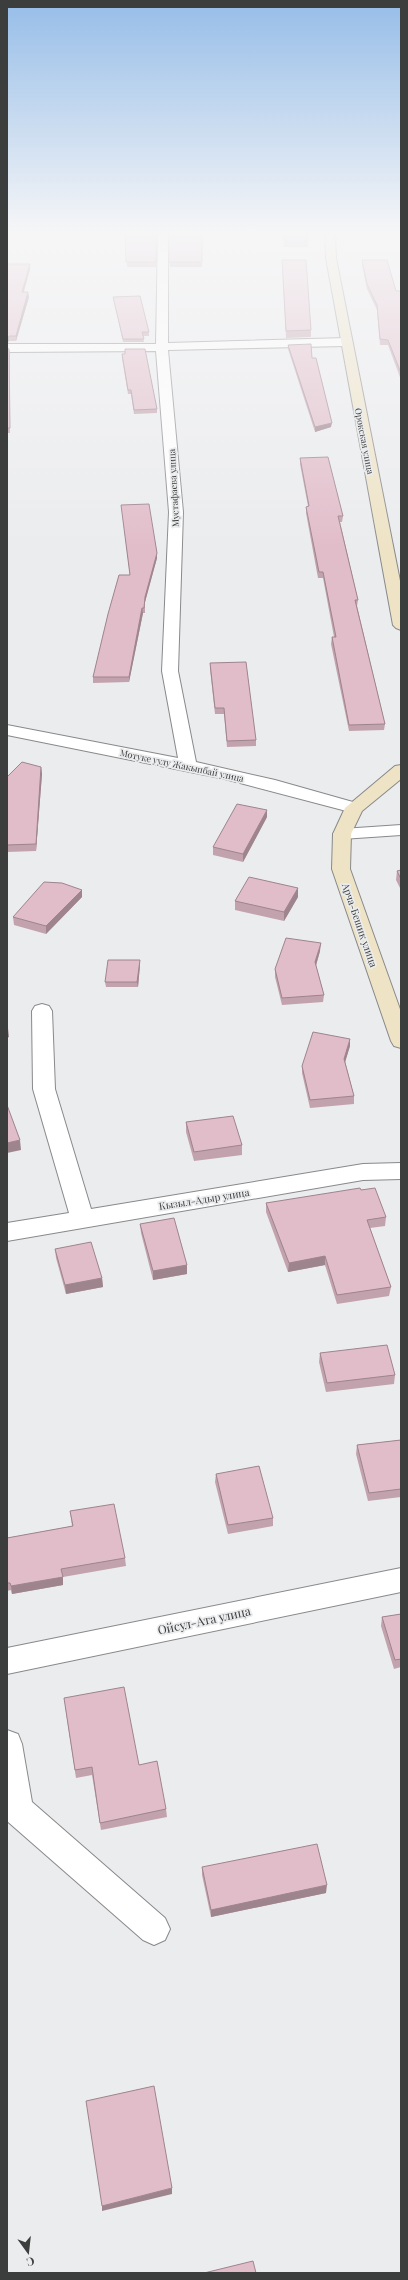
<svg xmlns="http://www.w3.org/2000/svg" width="408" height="2280" viewBox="0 0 408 2280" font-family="'Playfair Display',serif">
<rect width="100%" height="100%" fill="#ebecee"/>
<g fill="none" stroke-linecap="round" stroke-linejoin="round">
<defs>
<path id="street" d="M158,233H168V343L346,338L352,342L346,346L168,350L183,512L178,671L196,762L275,780L360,804L363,808L360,812L354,813L225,779L7,735V725L178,758L162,671L169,512L156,351L7,352V344H156Z
M401,825V835L342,839L336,838L333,834L336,830L342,829Z
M42,1004L49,1006L52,1011L55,1089L91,1209L363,1164L401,1163V1179L363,1180L7,1241V1223L69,1213L33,1089L32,1011L35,1006Z
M401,1568V1592L7,1674V1648Z
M7,1730L18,1734L22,1744L32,1802L165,1918L170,1929L165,1940L154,1945L143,1940L7,1821Z"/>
<path id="secondary" d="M325,233H335L336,258L401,586V630L396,628L393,625L326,258Z
M401,765V779L362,811L351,834L350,869L401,1012V1048L394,1046L391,1041L332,869L333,834L345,808L395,766Z"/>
</defs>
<!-- street casing -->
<use href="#street" stroke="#88898b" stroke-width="2"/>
<!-- secondary casing -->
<use href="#secondary" stroke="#88898b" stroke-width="2"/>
<!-- street -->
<use href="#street" fill="#fff" fill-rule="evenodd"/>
<!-- secondary -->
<use href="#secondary" fill="#eee3c5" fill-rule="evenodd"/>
</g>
<!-- wall -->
<path fill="#c2a2ad" d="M125,233H160H156V267H127Z
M168,233H202V267H170Z
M283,233H307L308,247H284Z
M282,260L311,330V337L286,338Z
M362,260L396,291H401V380L388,345H380L377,310L367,289L362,265Z
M7,264L30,269L24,292L29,297L16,341H9L7,343Z
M113,297L149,332V336H143L144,342H123L114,301Z
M288,345L312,358L331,427L315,432L288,349Z
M7,348L10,353V433H7Z
M125,349L157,409V413L134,414L131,394H128L122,358V354H125Z
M300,458L343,516L342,522H340L358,600L357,606L385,724L384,730L349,731L331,644L332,637H334L323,578H318L306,513V507L308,506L300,464Z
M121,505L157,558L145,602V613H143L129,682L93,683V677L130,575Z
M210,663L256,740V746L227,747L224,714H215L210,669Z
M41,767L42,774L36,851L7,852V777Z
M267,817L243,862L213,855V847Z
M401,870V890L396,880L397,871Z
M298,888V897L284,921L235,910V901Z
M82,890V897L46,934L14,925L13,917Z
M320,951L316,965L324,995L323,1002L282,1005L275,977V969Z
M140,965L138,987H106L105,982Z
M350,1046L345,1061L354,1096V1104L310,1108L302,1073V1066Z
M186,1122L242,1145V1155L194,1161L186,1132Z
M361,1190L386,1217L385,1226L370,1228L391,1287L389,1296L337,1304L325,1265L288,1272L266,1212V1203Z
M140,1224L187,1265V1274L153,1280L141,1233Z
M55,1249L102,1278L103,1287L66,1294L56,1258Z
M320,1353L395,1375L394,1384L326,1392L319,1362Z
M401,1440V1497L368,1501L356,1454L357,1445Z
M216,1474L273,1518V1526L228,1534L215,1482Z
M70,1511L125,1558L126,1566L63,1577V1585L12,1594L11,1590L7,1591V1538L72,1526Z
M401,1614V1667L394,1669L381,1626L382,1617Z
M65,1706L139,1765L166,1809L167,1817L101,1830L92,1775L76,1778Z
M202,1867L326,1893L211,1917L202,1875Z"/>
<!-- shaded-wall -->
<path fill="#9e848d" d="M385,233H391L385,235Z
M30,264V269L22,296V292Z
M28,292L29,297L16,341V336Z
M9,336V341L7,343V338Z
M9,349L10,353V433V428Z
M332,423L331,427L315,432V427Z
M157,553V558L145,602V613V597Z
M142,608L143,613L129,682V677Z
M41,767L42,774L36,851V844Z
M267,810V817L243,862V854Z
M298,888V897L284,921V912Z
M82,890V897L46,934V926Z
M321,943L320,951L315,969V962Z
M140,960V965L138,987L137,982Z
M7,1028H8L9,1037L7,1038Z
M350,1039V1046L344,1066V1059Z
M20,1140L21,1150L7,1153V1143Z
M325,1256V1265L288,1272L289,1263Z
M187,1265V1274L153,1280V1271Z
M102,1278L103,1287L66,1294L65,1285Z
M63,1577V1585L12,1594L11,1586Z
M327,1885L326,1893L211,1917V1910Z
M172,2188V2194L102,2211V2206Z"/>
<!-- building -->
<path fill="#e1bcc9" stroke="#9e848d" d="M125,233H156V262H126Z
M168,233H202V262H169Z
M284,233H307L308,241H284Z
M282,260H306L311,330L286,331Z
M362,260H387L396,291H401V373L388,340L380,339L377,305L367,284Z
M7,264H30L22,292H28L16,336H9L7,338Z
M140,296L149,332H142L144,339H123L113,297Z
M311,344L312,358H316L332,423L315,427L288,345Z
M7,348L9,349L10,428H7Z
M125,349H145L157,409L134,410L131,390H128L122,354H125Z
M328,457L343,516H338L358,600H355L385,724L349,725L332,637H336L323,572H319L306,507L309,506L300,458Z
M149,504L157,553L145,597L144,608H142L129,677H93L108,614L119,575H130L121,505Z
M246,662L256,740L227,741L224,708H215L210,663Z
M22,762L41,767L36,844L7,845V777Z
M237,804L267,810L243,854L213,847Z
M401,870V879L397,871Z
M249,877L298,888L284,912L235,901Z
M44,882L62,883L82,890L46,926L13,917Z
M286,938L321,943L315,962L324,995L282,998L275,969Z
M108,960H140L137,982H105Z
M313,1032L350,1039L344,1059L354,1096L310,1100L302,1066Z
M7,1105L20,1140L7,1143Z
M233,1116L242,1145L194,1152L186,1122Z
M360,1188L361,1190L375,1188L386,1217L367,1220L391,1287L337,1295L325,1256L289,1263L266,1203Z
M174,1218L187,1265L153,1271L140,1224Z
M91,1242L102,1278L65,1285L55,1249Z
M387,1345L395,1375L327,1383L320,1353Z
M401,1440V1489L369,1493L357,1445Z
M259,1466L273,1518L228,1525L216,1474Z
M114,1504L125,1558L61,1569L63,1577L11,1586L10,1583H7V1538L73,1526L70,1511Z
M401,1614V1659L395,1660L382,1617Z
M124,1687L139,1765L157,1761L166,1809L100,1823L92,1767L75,1770L64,1698Z
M317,1844L327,1885L211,1910L202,1867Z
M154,2086L172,2188L102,2206L86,2101Z
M253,2261L256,2273H204Z"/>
<!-- sky -->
<linearGradient id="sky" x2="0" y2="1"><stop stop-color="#96bde8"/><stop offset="0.42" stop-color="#f6f6f7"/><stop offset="1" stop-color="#f6f6f7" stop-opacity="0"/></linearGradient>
<rect width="408" height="552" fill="url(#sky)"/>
<g text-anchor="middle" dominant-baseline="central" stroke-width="3.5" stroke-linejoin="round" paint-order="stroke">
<!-- far-street labels -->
<g font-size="9" fill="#3c3d3d" stroke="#ebecee">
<text transform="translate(365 441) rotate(79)">Орокская улица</text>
<text transform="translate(173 488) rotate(-93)">Мустафаева улица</text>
<text transform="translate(182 765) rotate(12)">Мотуке уулу Жакыпбай улица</text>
</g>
<!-- street labels -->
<g font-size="10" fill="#3c3d3d" stroke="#ebecee">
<text transform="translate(360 925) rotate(71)">Арча-Бешик улица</text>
<text transform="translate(204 1199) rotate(-9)">Кызыл-Адыр улица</text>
</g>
<!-- near-street labels -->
<g font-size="12" fill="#3c3d3d" stroke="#ebecee">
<text transform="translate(204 1620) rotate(-12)">Ойсул-Ата улица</text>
</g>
</g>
<!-- border -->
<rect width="408" height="2280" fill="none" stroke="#3c3d3d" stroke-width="16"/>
<!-- north arrow -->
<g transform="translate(28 2252) rotate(165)" stroke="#ebecee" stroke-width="3" paint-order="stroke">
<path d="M0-3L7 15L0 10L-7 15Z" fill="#3c3d3d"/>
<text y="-6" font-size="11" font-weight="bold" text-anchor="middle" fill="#3c3d3d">С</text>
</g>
</svg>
